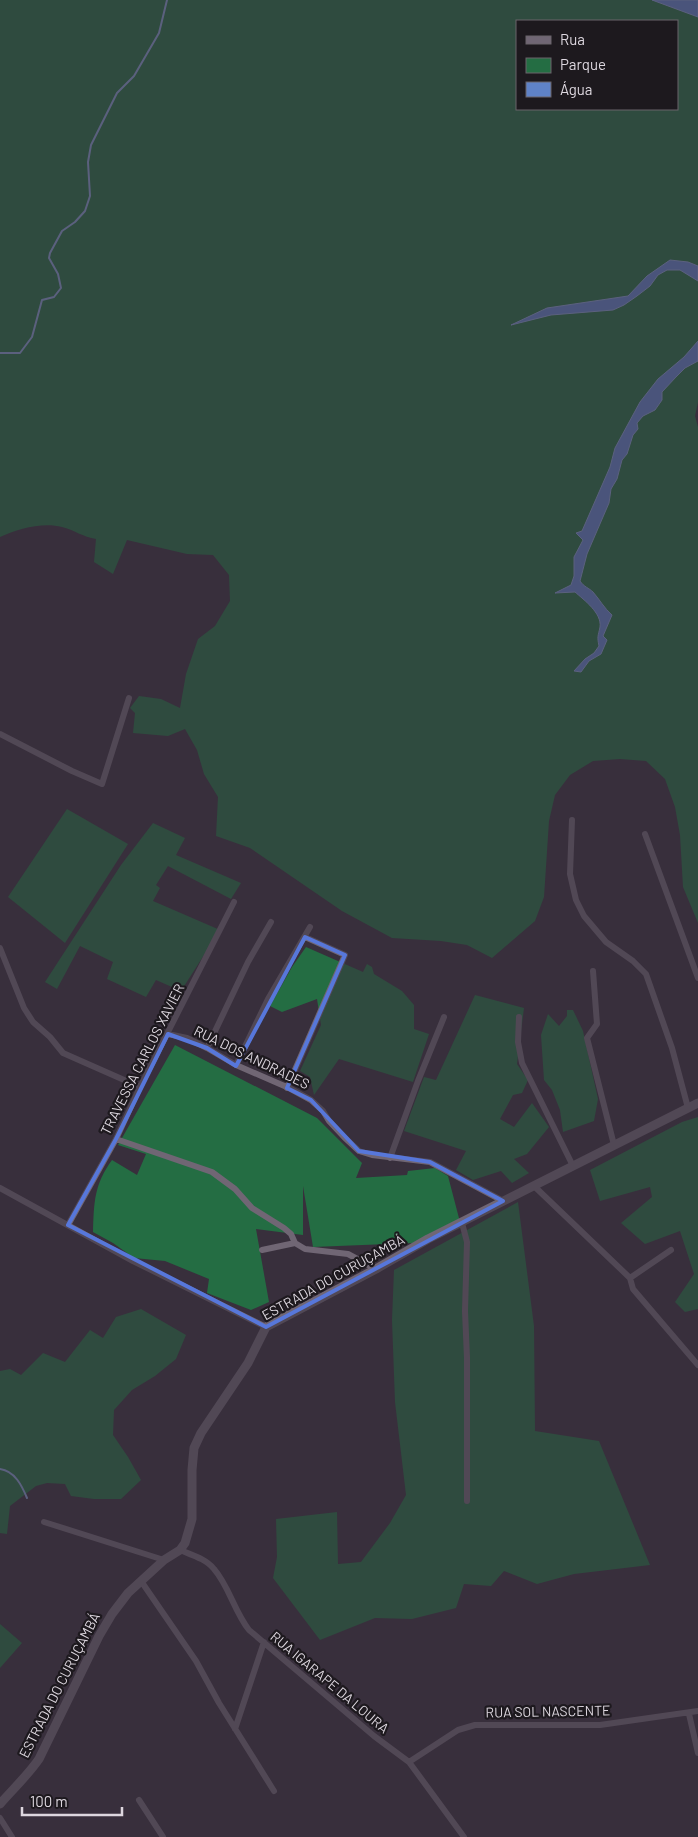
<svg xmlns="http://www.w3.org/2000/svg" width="698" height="1837" viewBox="0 0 698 1837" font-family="Barlow,sans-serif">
<rect width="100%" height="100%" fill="#382f3c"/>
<!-- green -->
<path fill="#246d43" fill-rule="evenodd" d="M0,0H652L698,17V402L695,416L698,427V923L683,887L680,835L675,807L665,779L646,761L620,759L593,761L570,775L555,795L549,821L544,897L535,921L492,958L467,945L441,941L392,938L342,911L250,848L216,836L218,797L204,774L197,750L185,729L168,736L133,733L135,713L130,708L139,696L161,699L180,708L186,674L198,639L215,626L230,601L229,575L213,555L187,554L127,540L113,574L94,562L96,539C83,537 74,530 62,527C42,522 18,529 0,537ZM517,21H677V109H517Z
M67,809L128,844L65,943L8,897Z
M153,823L185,838L176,855L241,883L231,899L168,866L156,885L160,888L153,901L220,930L181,991L156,980L146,997L107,979L113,962L80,946L57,989L45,982L121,865Z
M306,947L363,972L367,964L372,967L374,974L402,991L414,1005V1029L429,1034L413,1082L339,1059L314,1095L310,1077L300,1071L321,1025L317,999L282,1012L270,1006L292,967Z
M475,995L524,1008L517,1064L528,1080L522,1093L513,1095L500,1119L514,1127L532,1103L549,1127L527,1154L514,1159L529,1173L512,1183L501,1171L473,1180L456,1170L466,1151L404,1131L424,1077L436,1080Z
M567,1010H573L583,1031L598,1099L594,1121L563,1132L560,1110L552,1090L544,1080L541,1035L548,1014L559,1026L567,1016Z
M175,1045L317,1118L362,1163L356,1178L407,1175L408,1171L435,1168L448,1176L460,1222L413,1243L313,1247L303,1186V1235L256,1229L269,1302L251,1310L207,1293L209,1279L165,1261L134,1258L113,1243L93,1232C94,1202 94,1185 112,1160L137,1175L146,1154L118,1145Z
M698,1117V1309L685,1312L675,1302L694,1274L680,1231L645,1244L621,1223L652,1197L650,1187L600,1201L590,1170L682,1122Z
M518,1202L534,1326L535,1431L599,1441L650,1565L574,1574L537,1584L504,1571L491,1586L464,1584L456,1608L412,1619L375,1618L320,1640L273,1578L277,1557L276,1519L337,1512L338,1564L361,1562L390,1523L406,1495L395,1402L392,1320L394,1270Z
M141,1309L186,1335L176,1359L155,1376L132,1390L114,1410L113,1435L128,1457L141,1480L121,1499H94L71,1496L65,1484L47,1483L36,1486L10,1506L7,1534L0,1533V1371L10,1369L21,1375L43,1353L65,1362L90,1330L103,1338L116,1317Z
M0,1624L22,1643L0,1668Z"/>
<!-- water -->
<path fill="#5f82c7" stroke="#859cce" d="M652,0H698V17Z
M670,260L688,262L698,266V281L680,270H667L658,275L650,286L637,296L624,305L613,310L551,315L511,325L547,308L628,296L647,276Z
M698,341V361L685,368L676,377L662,392V400L655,410L643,416L637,423L638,429L633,435L627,454L622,460L617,479L611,489L609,503L587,554L580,581C584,587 589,588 593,592C600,600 604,608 612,615L603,636L607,640L601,654L589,661L581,672L574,671L585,659L594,653L599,646C597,636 598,637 600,627C602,613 584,600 575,592L555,593L571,585L574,576V557L583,540L576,533L582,531L610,467L615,448L640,402L658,379L684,357Z"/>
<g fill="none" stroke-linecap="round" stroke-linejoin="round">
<!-- stream -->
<path stroke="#859cce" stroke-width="2" d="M0,353H20L32,337L42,300L54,297L61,288L58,274L49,258L50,253L62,231L75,222L85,211L90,196L88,162L91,145L117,93L134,76L159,33L167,0
M0,1469C15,1471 22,1486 27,1498"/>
<!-- street -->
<path stroke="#706674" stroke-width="6" d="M0,734L72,771L102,784L129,698
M572,820L570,874L576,900L584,916L606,942L633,961L646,974L672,1048L688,1108
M645,834L698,978
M0,948L24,1008L33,1022L50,1037L63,1053L140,1087
M593,971L597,1024L587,1038L614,1145
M519,1017L518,1042L522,1063L573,1166
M168,1034L187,1038L207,1048L236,1065L289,1088L311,1100L323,1111L329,1121L344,1137L359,1151L372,1155L430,1162L503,1201
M207,1048L248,962L271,922
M236,1065L268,999L310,927
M287,1088L345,955L305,937
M116,1139L212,1172L235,1189L252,1208L284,1228L291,1234L295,1243L305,1249L348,1254L376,1269
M390,1158L418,1081L444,1017
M534,1186L630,1278L633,1289L698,1365
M0,1188L133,1261L266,1327
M462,1223L467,1242L465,1311L467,1358V1501
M68,1225L116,1139L140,1087L234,902
M262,1250L295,1243
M630,1278L671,1250
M44,1522L164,1560
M180,1550C192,1555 206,1559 214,1569C229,1586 234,1611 249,1630L374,1736L409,1762L464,1837
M141,1581L196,1661L219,1703L274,1791
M689,1714L698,1753
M235,1729L264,1642
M409,1762L458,1730L475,1725H600L698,1711
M139,1800L163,1837
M0,1818L12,1837"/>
<!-- secondary -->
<path stroke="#706674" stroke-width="9" d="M0,1804C13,1789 28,1775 39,1759L99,1636L112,1614L128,1593L164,1560L180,1550L185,1543L192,1519V1470L194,1448L201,1433L248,1363L266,1327L376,1269L428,1239L698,1103"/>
</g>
<!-- marked area -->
<path d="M0 0H698V1837H0ZM305,937L345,955L287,1088L311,1100L359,1151L430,1162L503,1201L266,1327L68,1225L116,1139L168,1034L207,1048L236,1066Z" fill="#382f3c" fill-opacity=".55" fill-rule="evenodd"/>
<path fill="none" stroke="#5777da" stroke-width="4" stroke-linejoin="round" d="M305,937L345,955L287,1088L311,1100L359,1151L430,1162L503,1201L266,1327L68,1225L116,1139L168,1034L207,1048L236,1066Z"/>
<g text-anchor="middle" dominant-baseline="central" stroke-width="4.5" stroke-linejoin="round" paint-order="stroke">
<!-- street labels -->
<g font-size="14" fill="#ddd7df" stroke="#1d191e">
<text transform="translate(252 1057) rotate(26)">RUA DOS ANDRADES</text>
<text transform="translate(142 1059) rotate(-63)">TRAVESSA CARLOS XAVIER</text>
<text transform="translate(333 1277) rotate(-29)">ESTRADA DO CURUÇAMBÁ</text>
<text transform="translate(330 1682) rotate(40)">RUA IGARAPE DA LOURA</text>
<text transform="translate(59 1685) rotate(-63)">ESTRADA DO CURUÇAMBÁ</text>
<text transform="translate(548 1711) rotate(-1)">RUA SOL NASCENTE</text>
</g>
</g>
<!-- legend -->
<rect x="516" y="20" width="162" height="90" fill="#1d191e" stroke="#6a656b"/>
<rect x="526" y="36" width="25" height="8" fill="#706674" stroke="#6a656b"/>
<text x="560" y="45" font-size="15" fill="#ddd7df">Rua</text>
<rect x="526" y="58" width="25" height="15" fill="#246d43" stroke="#6a656b"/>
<text x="560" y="70" font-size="15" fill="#ddd7df">Parque</text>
<rect x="526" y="82" width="25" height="15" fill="#5f82c7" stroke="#6a656b"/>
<text x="560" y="95" font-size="15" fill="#ddd7df">Água</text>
<!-- scale -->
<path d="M22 1807v8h100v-8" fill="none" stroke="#ddd7df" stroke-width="2.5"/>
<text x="30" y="1807" font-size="15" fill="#ddd7df" stroke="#1d191e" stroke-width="4" paint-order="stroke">100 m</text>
</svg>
